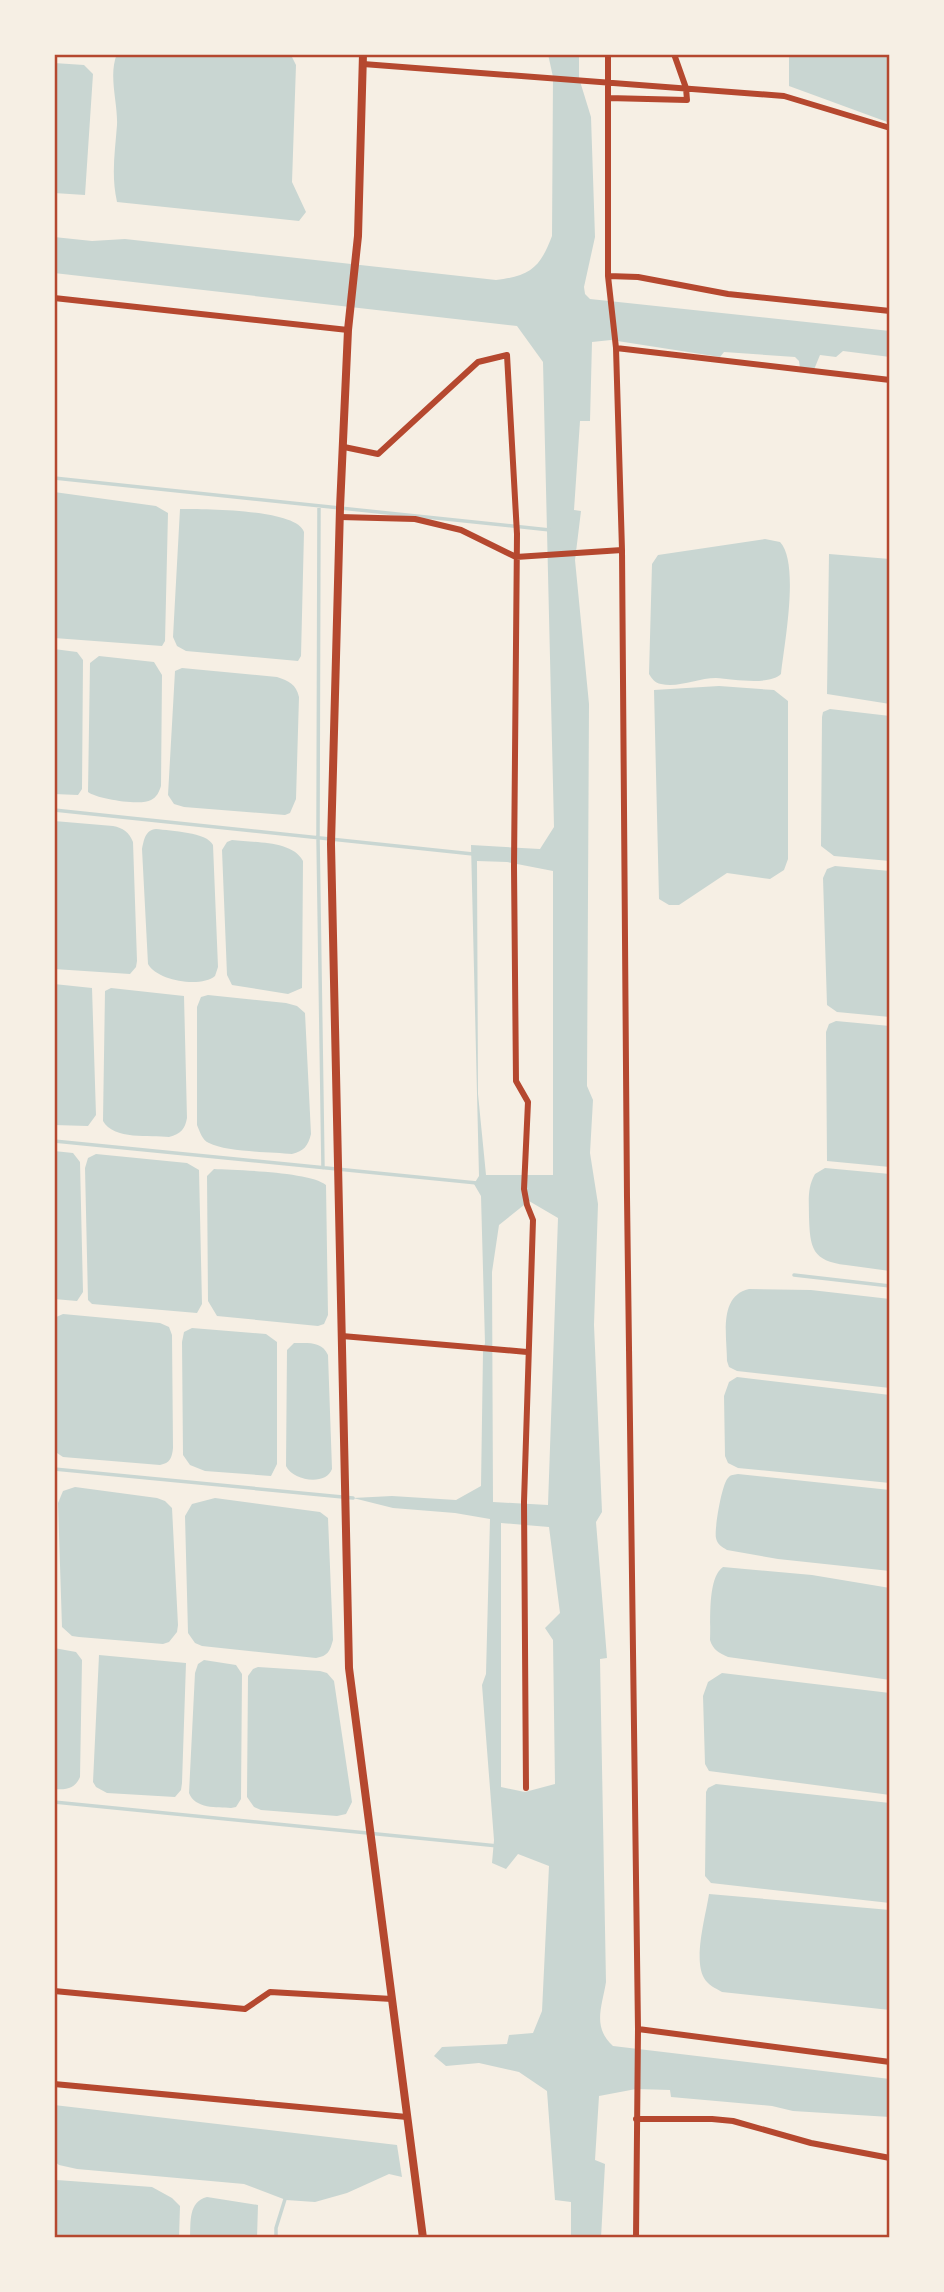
<svg xmlns="http://www.w3.org/2000/svg" width="944" height="2292" viewBox="0 0 944 2292" font-family="'DM Sans',sans-serif">
<rect width="100%" height="100%" fill="#f6efe4"/>
<!-- water -->
<path fill="#c9d6d2" fill-rule="evenodd" d="M117,54H288L292,57L296,65L292,182L306,212L299,221L117,202C111,175 115,152 117,125C118,103 108,75 117,54Z
M548,54H579V78L591,117L595,237L584,287L585,294L590,299L890,331V357L843,351L836,357L820,355L813,372L800,368L799,361L795,357L724,352L720,357L611,340L592,342L590,421H580L574,510L581,511L575,560L589,704L587,1086L593,1100L590,1153L598,1204L594,1325L602,1512L596,1522L607,1658L600,1659L606,1982C602,2007 592,2027 613,2046L890,2079V2117L793,2111L772,2106L671,2097L670,2090L636,2089L599,2096L595,2160L605,2164L601,2238H571V2202L555,2200L547,2091L519,2072L479,2063L446,2066L434,2056L442,2047L507,2044L509,2035L533,2033L542,2011L549,1866L518,1854L506,1869L492,1863L494,1840L482,1685L486,1674L490,1519L455,1513L393,1508L353,1498L392,1496L456,1500L481,1486L483,1352L485,1343L481,1196L474,1184L479,1176L471,845L540,849L554,827L543,362L517,326L54,273V237L92,241L125,239L496,280C530,276 540,268 552,236L553,77ZM477,861L507,862L553,871V1175H486L478,1094ZM529,1201L558,1218L548,1505L493,1502L492,1272L499,1225ZM501,1523L549,1527L560,1613L545,1628L553,1640L555,1784L525,1792L501,1787Z
M789,54H890V123L789,86Z
M54,63L84,65L93,74L85,195L54,193Z
M54,492L156,506L168,513L165,641L162,646L54,638Z
M180,509C203,509 297,509 304,532L301,656L298,661L186,651L177,646L173,637Z
M765,539L780,542C800,563 784,645 781,674C768,686 733,679 716,678C698,678 679,688 661,684C655,683 652,679 649,674L652,564L658,555Z
M829,554L890,559V704L827,694Z
M54,649L77,652L83,660L82,789L78,795L54,794Z
M99,656L154,662L162,675L161,786C159,792 157,797 151,800C141,806 97,799 88,792L90,663Z
M182,668L277,677C289,681 296,684 299,697L296,799L290,813L285,815L184,807L174,804L168,795L175,671Z
M719,686L774,690L788,701V859L784,870L770,879L727,873L679,905H669L659,899L654,690Z
M830,709L890,716V861L834,856L821,846L822,717L823,712Z
M54,821L113,826C123,828 129,832 133,842L137,961L136,967L130,974L54,969Z
M156,829C171,831 207,832 213,845L218,967L215,976C201,988 157,981 148,964L142,849C144,840 145,830 156,829Z
M232,840C253,843 292,840 303,861L302,988L288,994L232,985L227,975L222,850L227,842Z
M835,866L890,871V1017L837,1012L827,1005L823,878L827,869Z
M54,984L92,988L96,1115L88,1126L54,1125Z
M111,988L184,996L187,1118C185,1129 181,1134 169,1137C151,1135 113,1140 103,1121L105,991Z
M208,995L286,1003L297,1006L305,1013L311,1134C308,1146 304,1151 292,1154C272,1152 226,1152 209,1143C202,1140 200,1132 197,1125V1007L201,997Z
M836,1021L890,1026V1167L827,1161L826,1032L829,1024Z
M54,1151L73,1153L80,1162L83,1292L77,1301L54,1299Z
M96,1154L187,1163L199,1170L202,1304L197,1313L92,1304L88,1300L85,1168L88,1158Z
M825,1168L890,1174V1271C875,1269 861,1267 846,1265C812,1261 810,1248 809,1217C809,1201 807,1188 815,1174Z
M214,1169C237,1170 311,1172 326,1185L328,1315L324,1324L318,1326L217,1316L208,1301L207,1176Z
M749,1289L811,1290L890,1299V1388L737,1371L729,1367L727,1361C727,1337 718,1296 749,1289Z
M63,1314L160,1323L169,1327L172,1335L173,1448C172,1458 170,1463 160,1465L63,1457L57,1453L54,1318Z
M192,1328L266,1334L277,1342V1464L271,1476L205,1471L190,1465L183,1455L182,1342L184,1332Z
M294,1343C308,1343 322,1341 328,1355L332,1469C326,1486 293,1481 286,1466L287,1350Z
M737,1377L890,1395V1483L738,1468L728,1463L725,1456L724,1396L729,1382Z
M738,1474L890,1490V1571L778,1559L727,1550C722,1547 717,1544 716,1538C714,1530 722,1483 728,1478C731,1474 734,1475 738,1474Z
M75,1487L157,1498L165,1501L172,1508L178,1625L177,1632L169,1642L163,1644L79,1637L72,1636L62,1627L58,1503L63,1491Z
M215,1498L320,1512L328,1518L333,1640C330,1651 328,1656 316,1658L202,1646L195,1643L188,1633L185,1516L192,1504Z
M723,1567L812,1575L890,1588V1680L728,1657C719,1653 713,1650 710,1640C711,1622 707,1578 723,1567Z
M54,1648L76,1652L82,1660L80,1777C75,1789 66,1790 54,1789Z
M99,1655L186,1663L182,1783L181,1790L175,1797L107,1793L96,1787L93,1782Z
M204,1660L236,1665L242,1674L241,1799L236,1807L231,1808C217,1807 195,1809 189,1793L195,1673L198,1664Z
M258,1667L320,1671L327,1673L334,1681L352,1802L346,1814L337,1816L261,1810L254,1807L247,1797L248,1676L253,1669Z
M722,1673L890,1693V1795L709,1771L705,1764L703,1696L708,1682Z
M716,1784L890,1803V1903L711,1883L705,1876L706,1792L708,1788Z
M709,1894L890,1910V2010L722,1992C715,1988 708,1985 704,1978C693,1959 706,1915 709,1894Z
M54,2105L397,2145L402,2177L389,2174L347,2193L315,2202L286,2200L244,2184L77,2169L59,2165L54,2161Z
M57,2180L152,2187L172,2198L180,2206L179,2238H54V2181Z
M207,2197L258,2205L257,2238H190C191,2222 188,2202 207,2197Z"/>
<g fill="none" stroke-linecap="round" stroke-linejoin="round">
<!-- stream -->
<path stroke="#c9d6d2" stroke-width="3.5" d="M54,478L550,530
M319,506L318,837L323,1168
M54,810L473,854
M54,1141L477,1183
M794,1275L890,1286
M54,1469L353,1498
M54,1802L498,1846
M276,2238V2228L286,2196"/>
<!-- minor -->
<path stroke="#b5482f" stroke-width="6" d="M608,54V276L616,348L622,550L627,1197L638,2029L636,2238
M363,64L784,96L890,128
M608,98L687,100L686,88L674,54
M608,276L638,277L728,294L890,311
M54,298L348,330
M616,348L890,380
M344,447L378,454L478,362L507,355L517,534L514,867L516,1081L528,1102L524,1189L527,1205L533,1220L524,1502L526,1788
M340,517L415,519L461,530L516,557L622,550
M342,1336L527,1352
M54,1991L245,2009L270,1992L392,1999
M638,2029L890,2062
M54,2084L407,2117
M636,2119H712L733,2121L811,2143L890,2158"/>
<!-- tertiary -->
<path stroke="#b5482f" stroke-width="8" d="M363,54L358,236L348,330L340,508L331,844L349,1668L423,2238"/>
</g>
<!-- border -->
<rect width="944" height="2292" fill="none" stroke="#f6efe4" stroke-width="112"/>
<rect x="56" y="56" width="832" height="2180" fill="none" stroke="#b5482f" stroke-width="2.5"/>
</svg>
